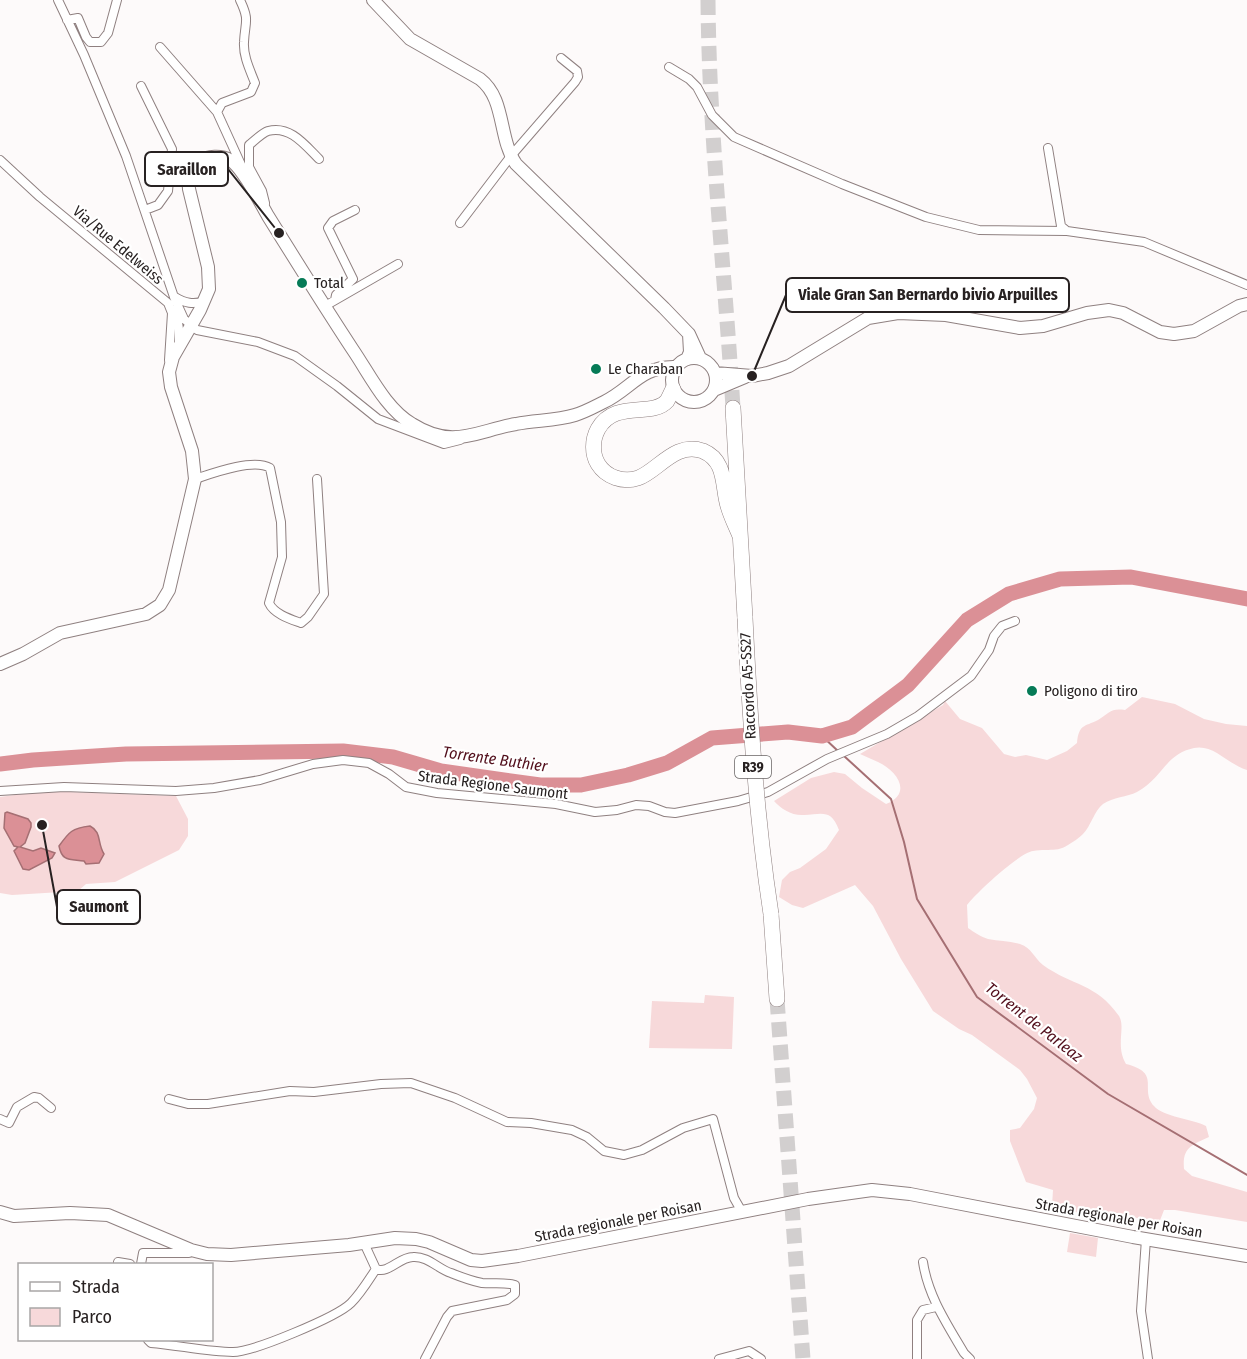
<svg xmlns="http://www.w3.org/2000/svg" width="1247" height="1359" viewBox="0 0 1247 1359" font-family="'Fira Sans Condensed',sans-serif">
<rect width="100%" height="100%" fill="#fdfafa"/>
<!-- green -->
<path fill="#f7d9da" d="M1142,697L1175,704L1204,719L1226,724L1247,726V770C1227,764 1214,744 1194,748C1165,754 1162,779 1137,792C1127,797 1113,797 1103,804C1094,811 1091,826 1083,834C1079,838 1073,842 1068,845C1056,853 1046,848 1033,851C1019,853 976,893 967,905L968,928C974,932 981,937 988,939C999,941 1010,941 1020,944C1032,948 1034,958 1043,965C1072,986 1096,983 1119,1016C1126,1027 1115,1046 1126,1064C1162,1073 1139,1089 1154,1106C1163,1117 1193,1119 1206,1126L1209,1137C1192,1145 1182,1147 1184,1169L1192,1176L1247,1192V1222L1175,1210H1164L1159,1223L1142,1218L1096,1217L1052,1206L1053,1190L1026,1182L1010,1141V1130L1020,1128L1034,1109L1037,1098L1027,1079L1020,1070L972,1035L959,1029L933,1011L901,959L873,906L855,885L803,908L792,905L779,897L782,880L790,872L800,868L826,849L839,830C831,809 823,814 804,815C792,816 781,809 774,801L811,778L834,772L845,774L862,788L886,804C913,793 897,771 878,762C872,759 866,757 860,754L943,705L945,701L960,719L982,728L1004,754L1015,757L1026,755L1047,760L1067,751L1077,743C1079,724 1084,727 1098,720C1110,713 1110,708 1125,710Z
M43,791L176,796L188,819V836L179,850L115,882L86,884L78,891L12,895L0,893V797Z
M705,995L734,997L732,1049L649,1048L652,1001L704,1003Z
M1070,1233L1098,1238L1096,1257L1067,1252Z"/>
<!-- water -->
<path fill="#db9096" stroke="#a56f73" stroke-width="1.5" d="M7,812L28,819L31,823V827L25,843L20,847L33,851L41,848L55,853L52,858L29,870L23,869L14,851L18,847L14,846L4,828L5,813Z
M90,826C102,832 97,843 104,854L99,863L86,864L84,861C70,859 62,862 59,846C69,832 72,828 90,826Z"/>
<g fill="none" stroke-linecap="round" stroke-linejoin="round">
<!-- stream -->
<path stroke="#a56f73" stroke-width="2" d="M822,736L839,752
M844,756L891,799L904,842L917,899L977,997L1108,1094L1247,1175"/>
<!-- river -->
<path stroke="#db9096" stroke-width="15" d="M0,764L33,760L126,754L343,751L393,757L441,771L540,785H581L628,775L667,763L712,738L788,732L822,736L852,727L908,685L967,620L1009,594L1060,579L1131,577L1247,599"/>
<!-- highway-tunnel -->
<path stroke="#d2cfcf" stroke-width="15" stroke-dasharray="15 8" stroke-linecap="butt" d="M708,0C709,136 725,272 733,408
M777,999L803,1359"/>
<defs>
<path id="street" d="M58,0L84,55L126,156L174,297L184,319L197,330L258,342L295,356L337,386L378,419L444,444L460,440
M67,20L78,18L86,37L90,42H101L108,33L117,0
M160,47L217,112L243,169
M669,67L689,79L697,87L712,115L734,137L842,184L926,217L979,230L1067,231L1144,242L1247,285
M141,86L172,149L168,191L158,205L145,210
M217,112L222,103L251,92L255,83C250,70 243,56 244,42C245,21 250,21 240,0
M1048,148L1061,226L1067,231
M0,160L40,197L168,303L172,313L169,360
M265,203L262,191L249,167V145C254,141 262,133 268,131C290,125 305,145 319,159
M460,223L511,156L575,82L578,77L577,71L561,58
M175,297C185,303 193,305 205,301
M335,300L336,295L353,279L328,228L333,221L355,210
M325,306L398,264
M176,309L179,329V344
M195,479C213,473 254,458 270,468L281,522L282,557L269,603C274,614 290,619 301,623L308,617L324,594L317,479
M0,791L64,787L176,791L214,788L260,780L313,764L343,760L369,763L389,774L406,787L437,793L556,804L595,812L617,810L636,805L649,806L665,812L675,813L738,801L768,792L827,759L887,734L918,716L971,676L989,650L994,636L1002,626L1015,621
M169,1099L188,1104H208L290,1091L314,1092L381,1084L411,1083L455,1098L507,1122L531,1123L572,1130L587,1137L604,1151L624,1155L642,1150L683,1128L713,1119L734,1198L742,1212
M0,1119L9,1123L17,1107L34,1097L39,1098L51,1108
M1146,1239L1141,1311L1148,1359
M364,1243L376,1269C389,1274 399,1257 413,1257C428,1256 438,1269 451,1273C461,1277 472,1281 482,1283C493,1284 504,1282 515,1285V1294L507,1300L452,1311L447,1317L425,1359
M118,1262L130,1264
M923,1262C928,1296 947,1324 964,1353L970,1359
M141,1264L143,1253H189L191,1250
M148,1340L151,1343C177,1345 208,1352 233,1352C253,1352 337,1317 351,1303C361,1293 368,1281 376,1269
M719,1359L749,1351L761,1359
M917,1359V1320L923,1310L936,1307"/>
<path id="secondary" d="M373,0L410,39L480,79C506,99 498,138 516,164L664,308L689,334
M672 380a22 22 0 1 1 44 0a22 22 0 1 1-44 0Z
M687,359L690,352L689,334L700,358
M715,373L752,376L768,373L789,366L868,318L898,313L946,315L1020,328L1043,326L1087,313L1109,310L1123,313L1160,332L1174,334L1194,331L1239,306L1247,304
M714,390L745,377
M0,664L23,654L60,633L146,614L160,605L169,590L195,479L192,451L171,387L169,372L173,357L200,310L209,289L208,267L189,189C188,179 190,167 199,161C208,156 221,155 230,160C243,168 260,202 268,216C296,261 324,306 353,350C370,375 386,409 412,424C453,450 476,431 516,424C535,420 556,421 575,415C585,412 594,407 604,402C631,389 641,366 675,367
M0,1212L14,1216L70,1213L108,1215L191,1250L207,1254L231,1255L349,1245L395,1238L416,1239L429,1242L471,1260L482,1261L518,1256L808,1199L872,1190L910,1194L1133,1237L1247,1256"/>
<path id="highway" d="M673,389C671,393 669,398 667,401C652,418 615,399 598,429C592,440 592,454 598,464C606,477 623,483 638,478C658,471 675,441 703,451C727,461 722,487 728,506C731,517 736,526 740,536
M733,408L745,618
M771,914L777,999"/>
</defs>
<!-- street casing -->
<use href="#street" stroke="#8f8080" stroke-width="10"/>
<!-- secondary casing -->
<use href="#secondary" stroke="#8f8080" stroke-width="14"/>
<!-- highway casing -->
<use href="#highway" stroke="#8f8080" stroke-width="16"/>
<!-- street -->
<use href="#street" stroke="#fff" stroke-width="8"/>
<!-- secondary -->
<use href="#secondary" stroke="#fff" stroke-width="12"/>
<!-- highway -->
<use href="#highway" stroke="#fff" stroke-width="15"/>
<defs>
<path id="highway-bridge" d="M745,618C750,718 756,816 771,914"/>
</defs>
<!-- highway-bridge casing -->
<use href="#highway-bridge" stroke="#8f8080" stroke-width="16" stroke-linecap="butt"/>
<!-- highway-bridge -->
<use href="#highway-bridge" stroke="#fff" stroke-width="15"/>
</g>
<!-- markers -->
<g fill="#067b57" stroke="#fff" stroke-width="2">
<circle cx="302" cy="283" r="6"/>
<circle cx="596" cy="369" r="6"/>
<circle cx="1032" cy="691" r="6"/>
</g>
<g text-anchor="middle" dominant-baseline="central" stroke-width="4.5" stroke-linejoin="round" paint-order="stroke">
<!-- shield labels -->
<rect fill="#fff" stroke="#686464" stroke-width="1.5" x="735" y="756" width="36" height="22" rx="4.5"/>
<g font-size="14" font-weight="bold" fill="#272121">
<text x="753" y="767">R39</text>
</g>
<!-- street labels -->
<g font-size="15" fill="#272121" stroke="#fff">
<text transform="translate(118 245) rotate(40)">Via/Rue Edelweiss</text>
<text transform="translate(748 686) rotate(-93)">Raccordo A5-SS27</text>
<text transform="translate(493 785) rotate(7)">Strada Regione Saumont</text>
<text transform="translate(1119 1218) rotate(10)">Strada regionale per Roisan</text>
<text transform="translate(618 1221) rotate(-11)">Strada regionale per Roisan</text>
</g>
<!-- poi labels -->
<g font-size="15" fill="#272121" stroke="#fff" text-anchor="start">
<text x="314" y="283">Total</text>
<text x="608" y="369">Le Charaban</text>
<text x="1044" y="691">Poligono di tiro</text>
</g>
<!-- water labels -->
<g font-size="16" font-style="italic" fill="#520f1c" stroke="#fff">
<text transform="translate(495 759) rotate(8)">Torrente Buthier</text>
<text transform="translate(1034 1022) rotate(38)">Torrent de Parleaz</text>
</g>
</g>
<!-- callouts -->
<path fill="none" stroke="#272121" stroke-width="2" d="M279 233L228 169M752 376L786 295M42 825L57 907"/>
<g fill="#272121" stroke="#fff" stroke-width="2">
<circle cx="279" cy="233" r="6"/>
<circle cx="752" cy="376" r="6"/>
<circle cx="42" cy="825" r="6"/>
</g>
<g fill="#fff" stroke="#272121" stroke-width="2">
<rect x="145" y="152" width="83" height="34" rx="6"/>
<rect x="786" y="278" width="283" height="34" rx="6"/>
<rect x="57" y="890" width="83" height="34" rx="6"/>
</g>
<g font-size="16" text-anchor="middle" font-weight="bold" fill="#272121">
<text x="187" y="175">Saraillon</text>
<text x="928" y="300">Viale Gran San Bernardo bivio Arpuilles</text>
<text x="99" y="912">Saumont</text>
</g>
<!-- legend -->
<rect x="18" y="1263" width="195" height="78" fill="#ffffff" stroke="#a9a6a6" stroke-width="1.5"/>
<rect x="30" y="1282" width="30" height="9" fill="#ffffff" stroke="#a9a6a6" stroke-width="1.5"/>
<text x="72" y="1293" font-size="18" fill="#272121">Strada</text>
<rect x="30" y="1308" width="30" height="18" fill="#f7d9da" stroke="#a9a6a6" stroke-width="1.5"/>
<text x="72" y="1323" font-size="18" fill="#272121">Parco</text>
</svg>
